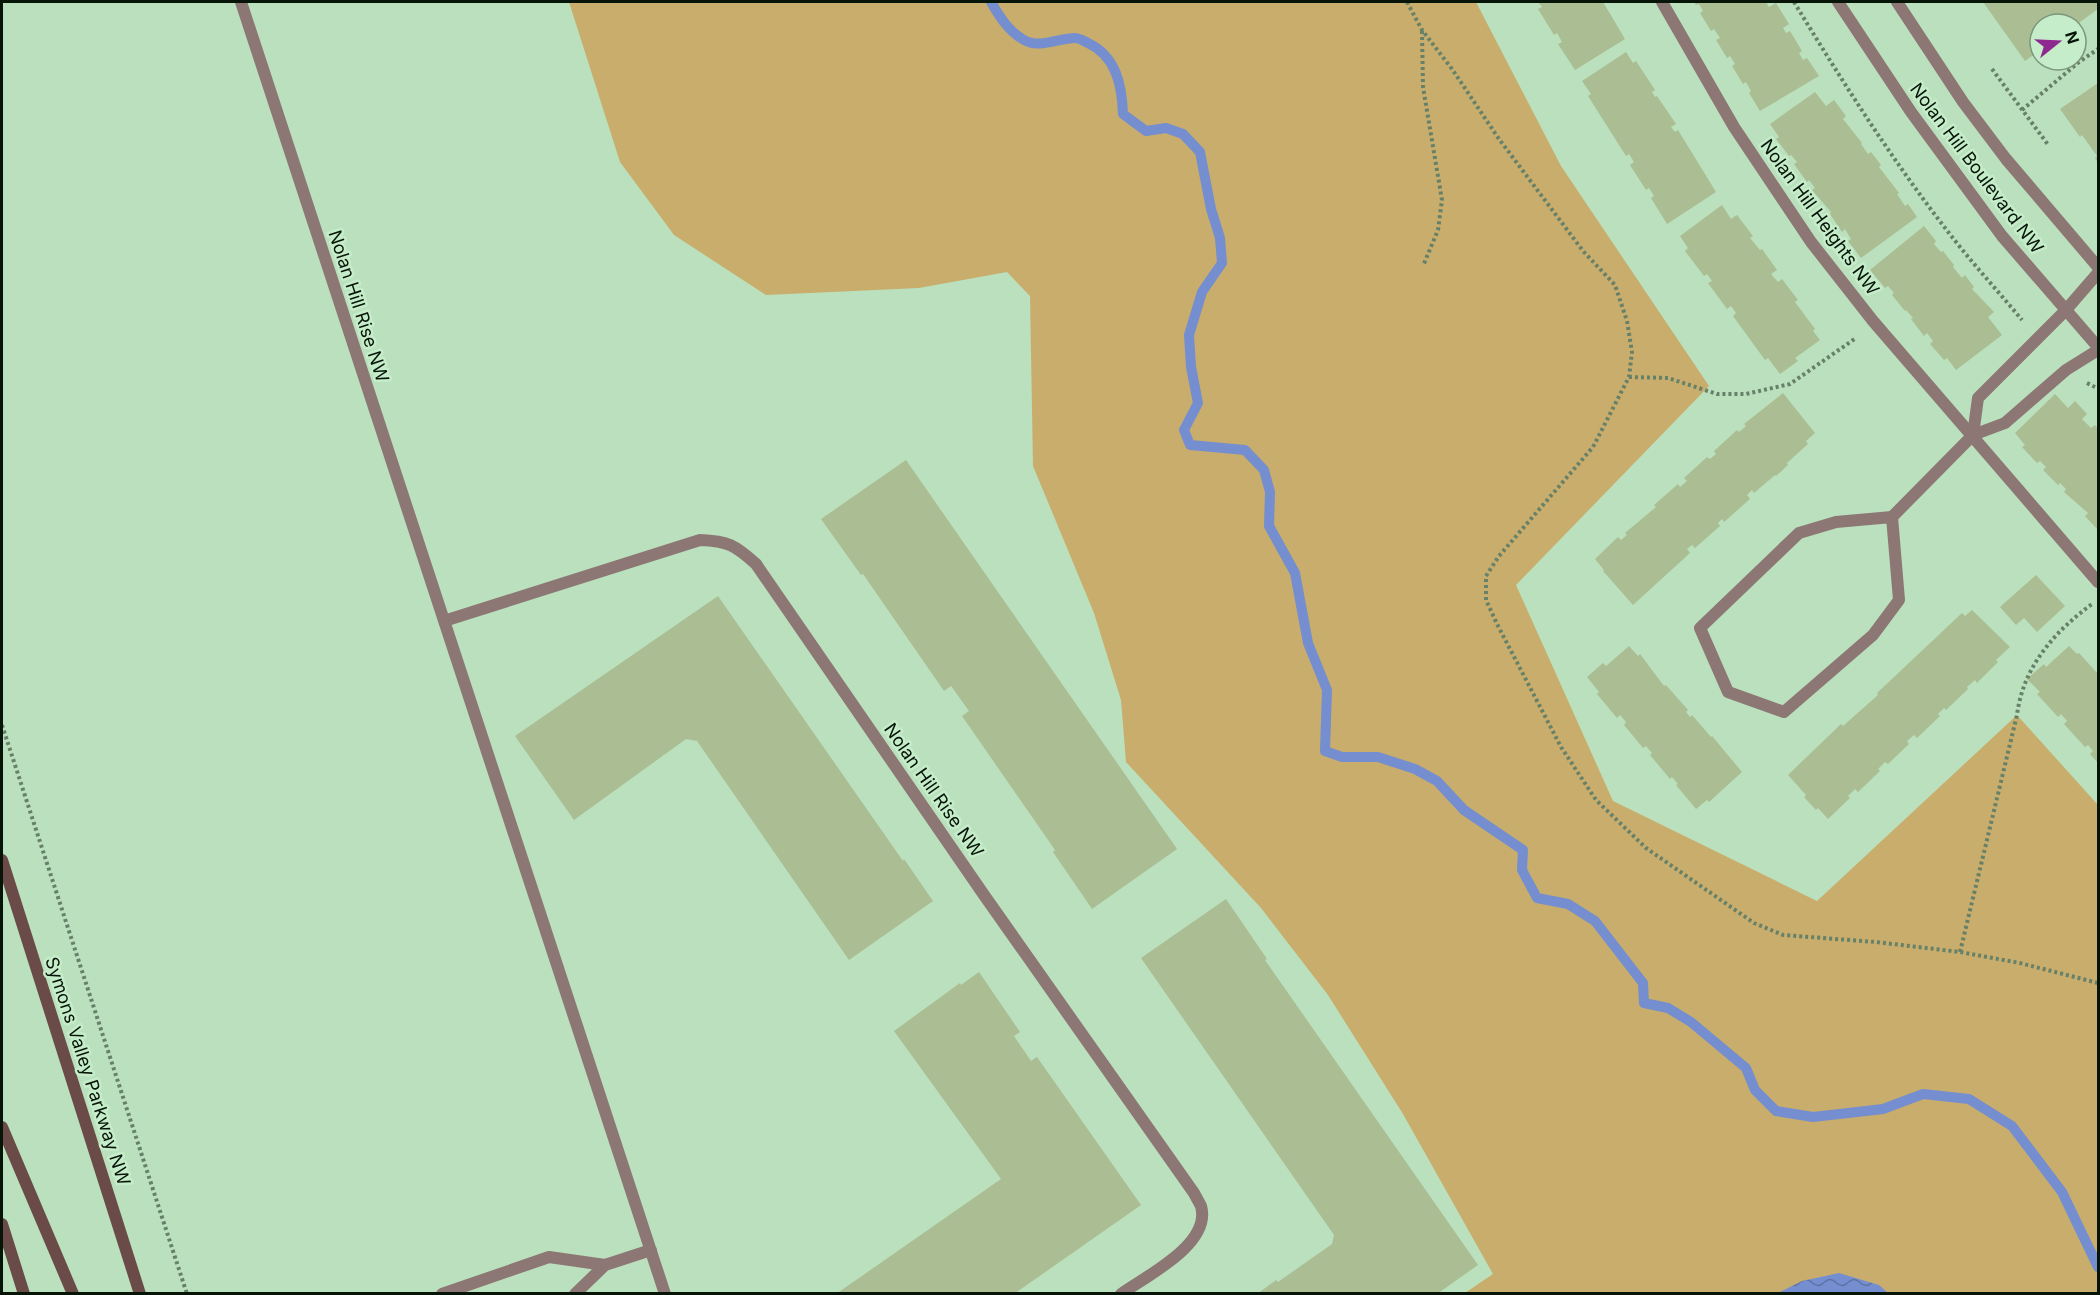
<svg xmlns="http://www.w3.org/2000/svg" width="2100" height="1295" viewBox="0 0 2100 1295" font-family="Inter,sans-serif">
<defs>
<pattern id="water-waves" width="16" height="10" patternUnits="userSpaceOnUse" patternTransform="scale(1.5)"><rect width="16" height="10" fill="#748ed0"/><path d="M0 5q4-4 8 0t8 0" fill="none" stroke="#5d73a7"/></pattern>
</defs>
<rect width="100%" height="100%" fill="#bae0bd"/>
<!-- green -->
<path fill="#c9ad6c" d="M569,2H1476L1561,166L1709,386L1516,585L1613,801L1817,901L2017,715L2098,805V1293H1465L1493,1274L1403,1114L1328,995L1261,908L1126,762L1121,700L1094,613L1033,466L1030,296L1007,272L919,288L766,295L674,235L620,162Z"/>
<!-- water -->
<path fill="url(#water-waves)" d="M1839,1273L1879,1285L1888,1293H1778L1802,1281Z"/>
<g fill="none" stroke-linecap="round" stroke-linejoin="round">
<!-- stream -->
<path stroke="#748ed0" stroke-width="10" d="M991,2C1000,17 1008,31 1024,40C1039,49 1059,38 1075,38C1079,38 1084,41 1088,43C1116,56 1122,85 1123,114L1146,131L1166,128L1183,134L1200,152L1211,209L1220,238L1222,263L1202,292L1189,335L1191,367L1198,403L1184,430L1190,445L1245,450L1264,470L1270,492L1269,526L1295,573L1308,643L1327,690L1325,751L1342,757H1378L1415,769L1437,781L1464,810L1523,850L1522,870L1537,898L1568,904L1595,921L1643,983L1644,1003L1668,1008L1691,1022L1746,1068L1755,1090L1776,1111L1813,1117L1883,1109L1923,1094L1969,1099L2012,1126L2062,1192L2098,1267"/>
</g>
<!-- building -->
<path fill="#abbd93" d="M1538,2H1603L1625,39L1575,70L1558,44L1562,42L1557,33L1554,35L1538,9L1542,7Z
M1694,2H1766L1769,7L1776,3L1789,24L1783,28L1786,33L1790,31L1802,51L1799,53L1803,60L1807,58L1819,76L1760,111L1749,93L1751,91L1746,82L1743,84L1732,66L1735,64L1730,56L1727,58L1716,40L1720,38L1714,29L1711,31L1700,13L1703,11L1699,4L1696,5Z
M1983,2H2098V9L2076,25L2040,24V50L2025,61Z
M1626,52L1633,63L1636,61L1655,90L1652,92L1655,97L1657,96L1676,124L1671,127L1675,132L1678,130L1716,192L1667,224L1651,198L1654,196L1649,188L1646,190L1630,165L1634,162L1629,154L1626,156L1588,96L1591,94L1582,81Z
M2098,83V163L2095,158L2097,156L2082,135L2080,137L2060,109Z
M1815,92L1826,106L1834,100L1846,116L1843,119L1862,143L1861,144L1868,154L1871,152L1881,165L1879,167L1899,193L1897,194L1905,206L1908,204L1917,217L1861,258L1848,241L1851,239L1845,229L1842,232L1830,214L1831,212L1812,190L1815,188L1809,180L1807,182L1794,164L1797,162L1791,155L1789,156L1776,139L1779,137L1770,124Z
M1722,205L1731,219L1737,215L1753,236L1750,238L1760,250L1762,249L1777,270L1771,274L1778,282L1782,279L1798,300L1795,302L1815,329L1813,331L1820,340L1795,358L1798,361L1780,374L1768,358L1765,360L1733,316L1736,313L1731,306L1727,309L1708,283L1712,281L1707,274L1704,276L1685,251L1688,248L1680,236Z
M1924,226L1936,241L1934,244L1941,252L1943,251L1954,265L1953,267L1962,278L1965,275L1974,287L1972,289L1994,312L1988,317L2002,335L1956,370L1947,358L1944,360L1930,344L1933,341L1927,333L1924,336L1911,319L1913,318L1906,310L1905,311L1892,295L1894,293L1888,286L1885,288L1870,270Z
M1783,393L1815,433L1806,441L1808,444L1787,463L1788,465L1776,476L1775,475L1754,493L1752,490L1747,495L1750,499L1724,522L1722,519L1718,523L1720,526L1695,548L1692,545L1687,549L1690,553L1633,605L1603,571L1604,570L1595,559L1618,537L1621,540L1627,535L1625,533L1656,507L1654,505L1678,484L1680,487L1687,481L1684,478L1707,457L1710,459L1716,454L1714,451L1737,430L1739,432L1746,426L1744,424Z
M2055,394L2068,408L2075,401L2087,414L2082,419L2091,428L2095,425L2098,429V530L2085,516L2088,513L2064,492L2066,489L2060,483L2058,485L2043,470L2046,467L2040,461L2037,463L2022,447L2025,445L2015,433Z
M906,460L1177,849L1092,909L1053,852L1055,850L962,716L969,711L951,686L944,691L863,574L861,575L821,519Z
M2036,575L2065,606L2037,632L2024,618L2016,625L2000,607Z
M718,596L903,861L904,859L933,901L849,960L697,741L686,739L574,820L515,736Z
M1972,610L2010,647L1996,660L1998,662L1977,683L1975,680L1967,687L1968,689L1946,710L1944,708L1938,714L1940,716L1917,738L1914,735L1907,741L1909,744L1888,764L1885,762L1878,769L1880,771L1858,792L1855,789L1848,796L1850,798L1828,819L1818,808L1816,810L1804,797L1806,795L1788,775L1841,724L1843,726L1878,695L1877,693L1962,613L1965,616Z
M1629,646L1638,656L1640,654L1664,686L1666,685L1688,710L1686,712L1690,717L1692,715L1711,737L1712,736L1742,772L1709,802L1707,800L1696,809L1676,785L1678,784L1672,777L1670,779L1650,755L1652,753L1646,746L1643,748L1624,725L1626,722L1620,715L1617,718L1597,694L1599,692L1587,677L1603,663L1606,666Z
M2069,646L2077,654L2079,653L2098,674V763L2090,754L2093,751L2088,745L2085,747L2064,724L2067,721L2061,714L2058,717L2037,694L2040,692L2027,679L2044,664L2046,667Z
M1226,899L1267,959L1265,960L1478,1265L1437,1294H1257L1276,1280L1278,1282L1332,1244L1334,1235L1141,958Z
M979,972L1020,1032L1014,1036L1031,1061L1037,1057L1141,1205L1014,1294H836L1001,1179L894,1031L960,983L961,985Z"/>
<g fill="none" stroke-linecap="round" stroke-linejoin="round">
<!-- path -->
<path stroke="#678169" stroke-width="4" stroke-dasharray="3 3" stroke-linecap="butt" d="M1407,2L1422,30L1452,69L1499,139L1583,251L1615,285L1627,321L1632,352L1629,377L1593,447L1499,556L1486,576V600L1497,624L1561,747L1596,800L1646,848L1754,923L1783,935L1876,942L1960,952L2020,963L2098,983
M1794,2C1842,81 1892,160 1949,233C1972,263 1998,291 2022,320
M1422,31L1423,87L1442,200L1438,230L1423,266
M1992,69L2049,146
M2022,110L2079,62L2098,49
M1629,377L1668,378L1717,394H1746L1790,384L1856,338
M2087,383L2097,388
M2,725L187,1294
M1960,952L2017,715C2023,667 2054,632 2092,604"/>
<!-- service -->
<path stroke="#8d7774" stroke-width="12" d="M1973,435L1978,398L2065,311L2098,273
M1892,517L1973,435L2005,423L2066,370L2098,350"/>
<!-- minor -->
<path stroke="#8d7774" stroke-width="12" d="M241,2L665,1294
M1662,2L1734,127L1811,242L1873,321L2098,582
M1892,517L1899,600L1873,635L1784,712L1728,692L1700,628L1799,533L1836,522Z
M444,621L700,540C728,541 735,545 756,564L984,895L1194,1193C1196,1197 1199,1202 1201,1206C1212,1244 1146,1276 1121,1294
M442,1294L549,1257L605,1265L651,1250
M575,1294L605,1265"/>
<!-- tertiary -->
<path stroke="#8d7774" stroke-width="12" d="M1838,2L1911,112L2002,236L2098,347
M1897,2L1963,102L2006,159L2098,267"/>
<!-- secondary -->
<path stroke="#6a4b47" stroke-width="12" d="M2,860L140,1294
M2,1127L73,1294
M2,1224L24,1294"/>
</g>
<g text-anchor="middle" dominant-baseline="central" stroke-width="5" stroke-linejoin="round" paint-order="stroke">
<!-- street labels -->
<g font-size="18" fill="#071408" stroke="#c6edc9">
<text transform="translate(1977 168) rotate(53)">Nolan Hill Boulevard NW</text>
<text transform="translate(1820 217) rotate(54)">Nolan Hill Heights NW</text>
<text transform="translate(359 306) rotate(72)">Nolan Hill Rise NW</text>
<text transform="translate(934 790) rotate(55)">Nolan Hill Rise NW</text>
<text transform="translate(88 1071) rotate(72)">Symons Valley Parkway NW</text>
</g>
</g>
<!-- border -->
<rect width="2100" height="1295" fill="none" stroke="#071408" stroke-width="6"/>
<!-- north arrow -->
<g transform="translate(2058 42) rotate(72)"><circle r="28" fill="#c6edc9" stroke="#7a967c" stroke-width="1.5"/>
<path d="M0-4.5L10 22L0 15L-10 22Z" fill="#8e2990"/>
<text y="-9" font-size="16" font-weight="bold" text-anchor="middle" fill="#071408">N</text>
</g>
</svg>
